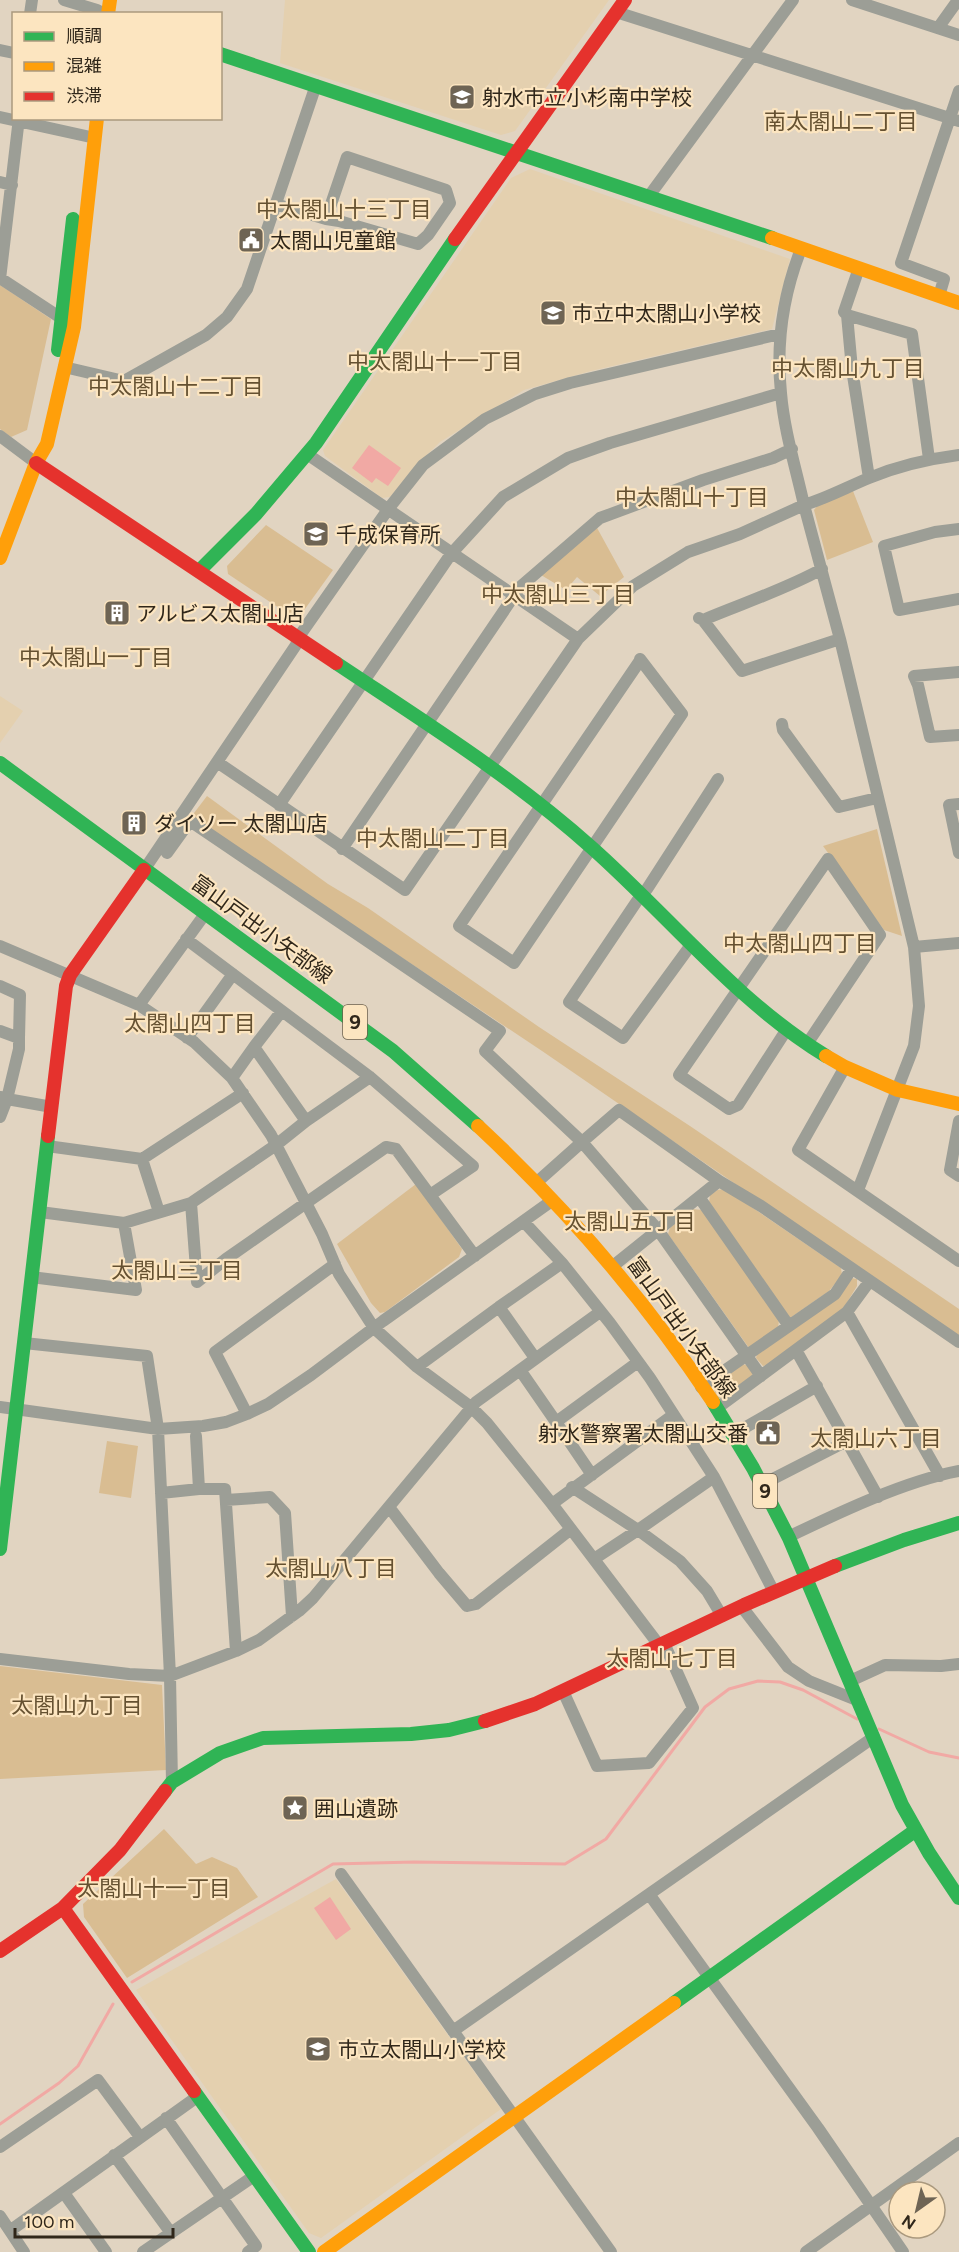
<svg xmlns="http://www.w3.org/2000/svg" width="959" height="2252" viewBox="0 0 959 2252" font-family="Figtree,'Noto Sans JP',sans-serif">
<rect width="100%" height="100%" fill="#e1d4c1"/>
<!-- built -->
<path fill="#e4d0af" d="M285,0H609L515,131L501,135L280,63Z
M530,169L790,259L772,329L591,371L524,390L440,442L420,462L390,497L382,498L325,456L323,450L511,178Z
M0,696L23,711L0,743Z
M336,1879L501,2109L321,2238L309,2233L136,1990Z"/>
<!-- green -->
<path fill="#d9bd92" d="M0,285L51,319L27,430L11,437L0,429Z
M853,491L873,542L827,560L814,510L818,505Z
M266,525L333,570L297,620L228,574L227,566Z
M596,526L624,577L600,596L577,577L566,590L541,575Z
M207,796L328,884L368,908L539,1027L690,1126L959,1309V1338L545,1053L191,817Z
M877,829L902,936L884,930L823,846Z
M416,1184L462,1249L459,1257L385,1312L380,1313L371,1303L337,1244Z
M725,1189L841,1268L842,1275L829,1291L790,1318L709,1202L710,1195L717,1190Z
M692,1209L702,1210L779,1320L778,1328L749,1348L668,1234L670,1228Z
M851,1278L857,1279V1286L843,1309L767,1365L763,1366L756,1358L757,1354Z
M742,1364L751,1366L753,1376L717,1400L713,1385Z
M107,1441L138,1446L131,1498L99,1493Z
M0,1666L162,1685L166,1770L0,1779Z
M164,1829L196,1864L212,1857L237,1868L258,1897L127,1978L84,1917L83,1904Z"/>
<!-- water -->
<path fill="#f1a9a4" d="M369,445L401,468L388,486L376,478L372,483L352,468Z
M330,1897L351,1929L336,1940L314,1908Z"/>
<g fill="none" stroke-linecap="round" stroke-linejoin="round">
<!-- stream -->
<path stroke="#f1a9a4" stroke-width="3" d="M879,1729L929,1752L959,1758
M132,1982L333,1864L414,1862L565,1864L606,1839L705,1707L729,1689L758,1681L780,1682L803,1690L857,1719
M0,2124L59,2083L78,2066L113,2004"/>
<!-- street -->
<path stroke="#9c9e96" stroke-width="12" d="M64,0L97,10L104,14
M852,0L959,35
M616,12L959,121
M30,14L32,0
M938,28L958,0
M0,50L14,53
M0,117L95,138
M0,182L12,185
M649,196L793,0
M275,204L326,219L339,221L418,244L428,235L450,203L446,190L347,157L326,219
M859,268L844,312L847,315L852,369L869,478
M0,278L67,322
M0,279L19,118
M939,296L944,279L901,263L959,91
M847,315L912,334L929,459
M64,367L124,381L206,335L227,317L247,289L316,85
M0,436L36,463
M307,454L578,639
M959,529L935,532L884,546L899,610L959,599
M699,618L703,620C743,603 784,590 822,569
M703,620L742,671L840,639
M639,662L459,926L514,963L682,714L640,659
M959,672L914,676L918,685L930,737L959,735
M782,724L783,730L839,807L877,798
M217,762L405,890L578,639L633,586L688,552L740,534L804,505C796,469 784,430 781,393C776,344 783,295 801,249
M959,804L949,805L959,853
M279,805L451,554L503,497L568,458L610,443L781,393
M342,849L520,587L600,518L703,480L773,458L792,449
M167,853L190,821L500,1031L485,1051L582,1142L536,1183
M144,870L296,645L298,638L389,508L423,465L485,419L535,394L570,383L780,334
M186,939L370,1077L473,1166L430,1195
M690,942L688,949L623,1038L569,1002L637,901L647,889L718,779
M0,946L139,1005L194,1042L232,1078L271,1135L322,1234L339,1274L374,1328L417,1367L471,1407L487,1423L552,1504L659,1645
M914,947L959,943
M0,986L20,995L19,1038
M139,1005L205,914
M787,1029L738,1105L729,1109L679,1075L828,859L880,935L807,1044
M0,1031L19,1038V1049L7,1099L52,1107
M187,1038L233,974
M254,1047L281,1012
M845,1067L798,1150L959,1261
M0,1117L7,1099L1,1097
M306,1121L370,1077
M959,1121L950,1170L959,1176
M47,1146L142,1159L243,1093
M142,1159L159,1212
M719,1181L761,1206L959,1342
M858,1190L914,1046L919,1006L914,947L840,639L804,505C827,498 847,487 869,478C898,466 928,459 959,455
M699,1197L789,1326
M191,1203L276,1145L306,1121L254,1047L232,1078
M524,1222L562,1263L610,1323L650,1378L714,1477L774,1592
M124,1223L191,1203L197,1282
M613,1266L719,1181L619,1110L582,1142L658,1230L761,1376
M31,1277L136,1290L124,1223L40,1212
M197,1282L226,1259L386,1147L396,1149L475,1256
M847,1312L940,1476
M24,1343L147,1356L158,1429L170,1676L172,1782
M796,1350L878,1497
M535,1358L499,1307L562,1263
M417,1367L499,1307
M520,1370L556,1422
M701,1387L835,1294L851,1270
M0,1407L158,1429L203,1426L226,1422L247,1414L268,1404L311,1375L383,1321L553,1200
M716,1409L847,1312L869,1282
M247,1414L215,1352L335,1264
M732,1435L817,1386
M592,1475L556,1422L638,1362
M761,1485L847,1441
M572,1487L638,1530L714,1477
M199,1489H225L236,1651
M161,1493L199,1489L196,1436
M226,1500L270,1497L285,1513L292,1616
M552,1504L673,1415
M389,1507L439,1573L467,1606L476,1604L571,1529
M788,1537C838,1513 905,1481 959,1471
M594,1559L638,1530L680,1561L707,1591L722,1616
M742,1607L788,1667L809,1681L859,1701
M0,1659L129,1674L170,1676L236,1651L259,1640L299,1611L313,1598L476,1402L600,1312
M850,1681L885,1665L941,1666L959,1664
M563,1691L597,1766L649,1763L693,1708L664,1643
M341,1874L611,2252
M649,1894L818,2128L903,2252
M453,2031L874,1737
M166,2118L256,2246L248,2252
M0,2147L98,2080L140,2137
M114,2155L171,2233
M64,2193L106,2252
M0,2216L24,2252
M11,2230L197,2097
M143,2252L254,2176
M806,2252L959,2143"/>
<!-- fast -->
<path stroke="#30b455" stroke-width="14" d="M220,54L772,238
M58,350L73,219
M199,571L256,514L316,443L455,239
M336,663C423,721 513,777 591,847C669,916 736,1001 826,1056
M0,763L393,1051L478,1126
M713,1402L753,1468L789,1538L902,1805L929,1853L959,1898
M0,1549L48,1136
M835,1566L904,1540L959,1523
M165,1791L172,1782L220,1753L263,1738L411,1734L449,1730L485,1721
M674,2003L916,1830
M194,2091L309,2252"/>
<!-- slow -->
<path stroke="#ff9f0a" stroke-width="14" d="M108,14L110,0
M772,238L959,303
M0,558L36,463L47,444L74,327L97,118
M826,1056L845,1067L898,1090L959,1104
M478,1126C567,1209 646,1301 713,1402
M324,2252L674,2003"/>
<!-- jam -->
<path stroke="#e5322d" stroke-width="14" d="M455,239L625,0
M36,463L336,663
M48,1136L66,986L70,975L144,870
M485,1721L535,1704L744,1605L835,1566
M63,1908L194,2091
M0,1951L63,1908L120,1850L165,1791"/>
</g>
<!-- icons -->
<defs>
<symbol id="school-square" viewBox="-11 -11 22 22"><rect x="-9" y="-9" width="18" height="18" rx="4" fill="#6e6454" stroke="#fce5c0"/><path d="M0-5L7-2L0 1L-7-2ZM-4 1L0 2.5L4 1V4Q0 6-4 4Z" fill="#fff"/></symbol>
<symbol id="civic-square" viewBox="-11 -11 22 22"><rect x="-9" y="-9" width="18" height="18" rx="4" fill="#6e6454" stroke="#fce5c0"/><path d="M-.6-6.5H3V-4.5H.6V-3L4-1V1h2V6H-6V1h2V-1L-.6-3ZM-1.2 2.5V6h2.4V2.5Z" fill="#fff"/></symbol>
<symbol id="building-square" viewBox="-11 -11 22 22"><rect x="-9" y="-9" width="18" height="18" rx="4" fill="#6e6454" stroke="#fce5c0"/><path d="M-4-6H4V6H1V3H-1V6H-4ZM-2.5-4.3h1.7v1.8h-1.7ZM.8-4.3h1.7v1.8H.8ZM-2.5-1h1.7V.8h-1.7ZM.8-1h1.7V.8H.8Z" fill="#fff"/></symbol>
<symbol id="sight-square" viewBox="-11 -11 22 22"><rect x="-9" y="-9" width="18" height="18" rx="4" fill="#6e6454" stroke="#fce5c0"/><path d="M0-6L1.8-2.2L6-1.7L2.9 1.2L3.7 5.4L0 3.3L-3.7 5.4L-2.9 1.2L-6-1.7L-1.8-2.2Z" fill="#fff"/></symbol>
</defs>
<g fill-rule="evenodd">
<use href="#school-square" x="447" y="82" width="30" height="30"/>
<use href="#civic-square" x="236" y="225" width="30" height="30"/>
<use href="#school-square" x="538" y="298" width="30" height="30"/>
<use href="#school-square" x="301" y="519" width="30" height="30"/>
<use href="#building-square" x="102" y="598" width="30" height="30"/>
<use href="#building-square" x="119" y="808" width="30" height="30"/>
<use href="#civic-square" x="753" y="1418" width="30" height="30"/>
<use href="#sight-square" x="280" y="1793" width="30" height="30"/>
<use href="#school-square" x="303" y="2034" width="30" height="30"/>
</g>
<g text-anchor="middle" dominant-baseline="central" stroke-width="4.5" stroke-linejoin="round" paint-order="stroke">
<!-- shield labels -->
<g fill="#fce5c0" stroke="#6d604c" stroke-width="1.5">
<rect x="343" y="1005" width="24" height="34" rx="4.5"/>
<rect x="753" y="1474" width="24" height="34" rx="4.5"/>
</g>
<g font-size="20" font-weight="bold" fill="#30271a">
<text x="355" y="1022">9</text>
<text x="765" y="1491">9</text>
</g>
<!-- poi labels -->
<g font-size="21" fill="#30271a" stroke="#fce5c0" text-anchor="start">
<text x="482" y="97">射水市立小杉南中学校</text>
<text x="270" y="240">太閤山児童館</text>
<text x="572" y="313">市立中太閤山小学校</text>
<text x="336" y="534">千成保育所</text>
<text x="136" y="613">アルビス太閤山店</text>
<text x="154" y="823">ダイソー 太閤山店</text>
<text x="748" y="1433" text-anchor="end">射水警察署太閤山交番</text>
<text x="314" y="1808">囲山遺跡</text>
<text x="338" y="2049">市立太閤山小学校</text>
</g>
<!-- street labels -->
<g font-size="21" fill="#30271a" stroke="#fce5c0">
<text transform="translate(262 929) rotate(36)">富山戸出小矢部線</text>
<text transform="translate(682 1327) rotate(54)">富山戸出小矢部線</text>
</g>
<!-- neighbourhood labels -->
<g font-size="22" fill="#655131" stroke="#fce5c0">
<text x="841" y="121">南太閤山二丁目</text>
<text x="344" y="209">中太閤山十三丁目</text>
<text x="435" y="361">中太閤山十一丁目</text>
<text x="848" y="368">中太閤山九丁目</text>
<text x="176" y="386">中太閤山十二丁目</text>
<text x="692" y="497">中太閤山十丁目</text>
<text x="558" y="594">中太閤山三丁目</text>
<text x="96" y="657">中太閤山一丁目</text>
<text x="433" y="838">中太閤山二丁目</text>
<text x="800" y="943">中太閤山四丁目</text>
<text x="190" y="1023">太閤山四丁目</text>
<text x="630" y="1221">太閤山五丁目</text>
<text x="177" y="1270">太閤山三丁目</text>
<text x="876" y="1438">太閤山六丁目</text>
<text x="331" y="1568">太閤山八丁目</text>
<text x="672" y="1658">太閤山七丁目</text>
<text x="77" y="1705">太閤山九丁目</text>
<text x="154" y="1888">太閤山十一丁目</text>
</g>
</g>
<!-- legend -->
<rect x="12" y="12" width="210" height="108" fill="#fce5c0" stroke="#aa997e" stroke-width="1.5"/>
<rect x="24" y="32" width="30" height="9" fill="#30b455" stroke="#aa997e" stroke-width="1.5"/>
<text x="66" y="42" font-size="18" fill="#30271a">順調</text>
<rect x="24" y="62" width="30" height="9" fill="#ff9f0a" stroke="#aa997e" stroke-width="1.5"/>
<text x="66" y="72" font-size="18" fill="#30271a">混雑</text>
<rect x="24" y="92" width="30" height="9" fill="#e5322d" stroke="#aa997e" stroke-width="1.5"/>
<text x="66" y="102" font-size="18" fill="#30271a">渋滞</text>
<!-- north arrow -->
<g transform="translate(917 2210) rotate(214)"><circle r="28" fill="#fce5c0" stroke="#aa997e" stroke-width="1.5"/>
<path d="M0-4.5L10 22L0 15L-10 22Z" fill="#6e6454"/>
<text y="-9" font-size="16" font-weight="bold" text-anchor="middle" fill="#30271a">N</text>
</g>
<!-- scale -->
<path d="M15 2228v9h158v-9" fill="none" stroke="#30271a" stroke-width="3"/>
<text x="24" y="2228" font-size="18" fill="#30271a" stroke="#fce5c0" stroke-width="4.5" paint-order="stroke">100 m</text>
</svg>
